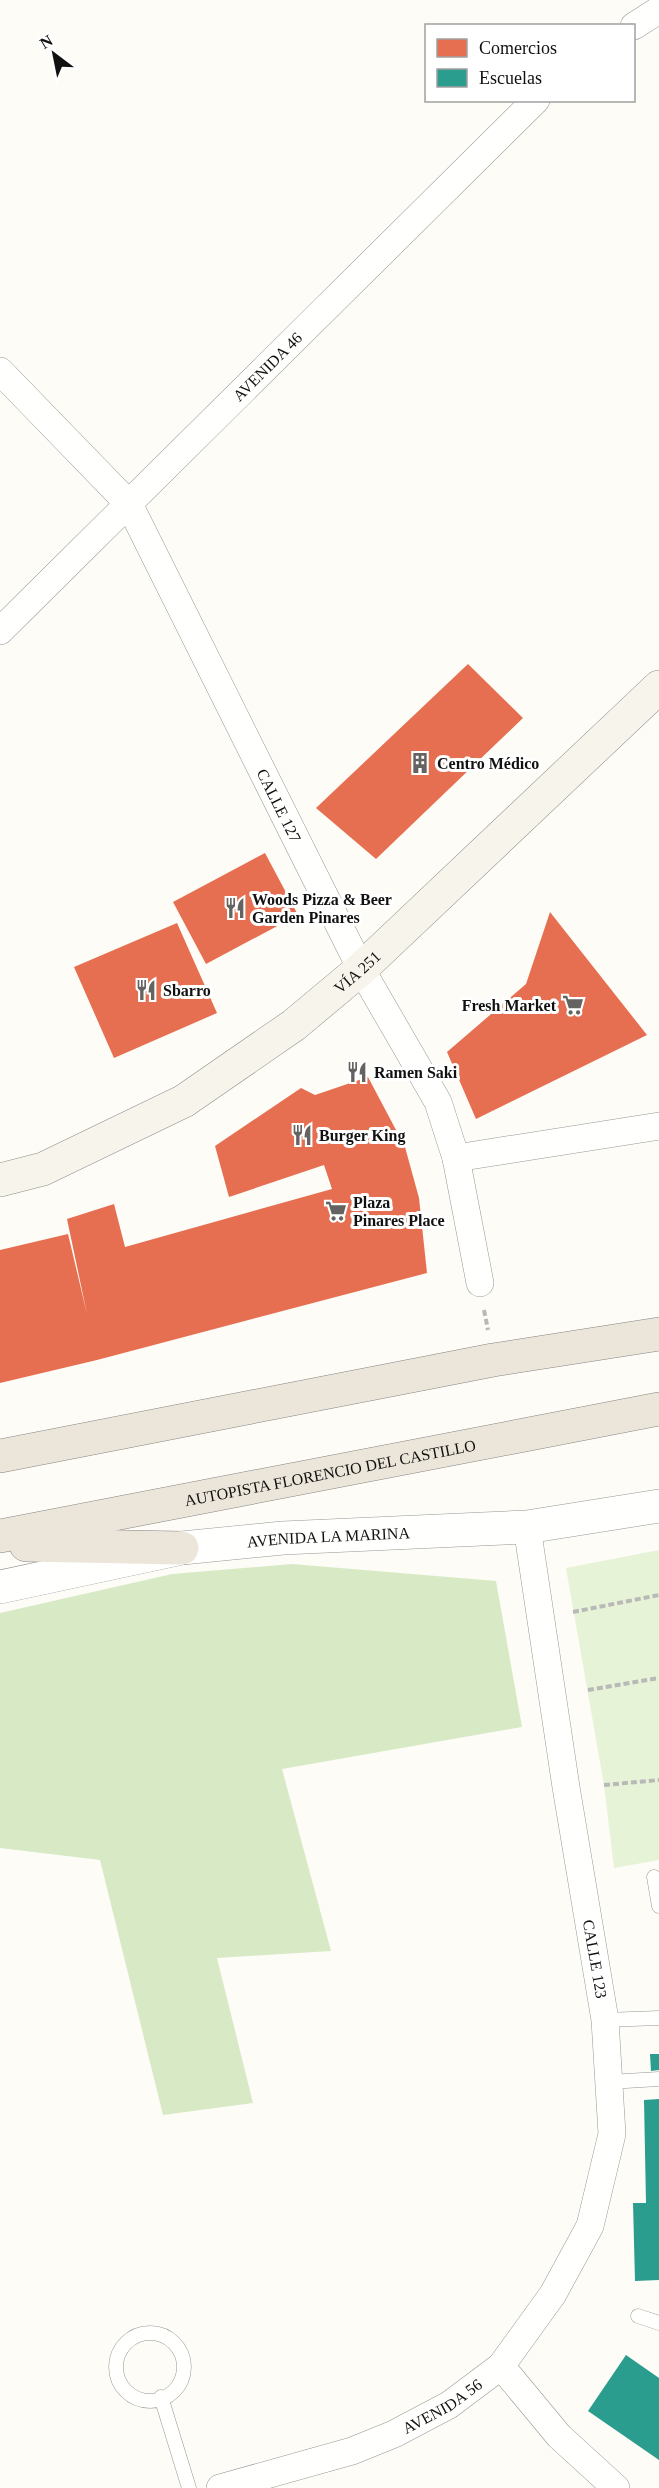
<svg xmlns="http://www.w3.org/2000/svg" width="659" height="2488" viewBox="0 0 659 2488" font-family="Georgia,serif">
<rect width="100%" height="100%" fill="#fdfcf7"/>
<!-- green -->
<path fill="#e7f3d7" d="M659,1550V1860L614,1868L604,1785L566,1568Z"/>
<!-- forest -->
<path fill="#d8eac5" d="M292,1564L496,1581L522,1727L282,1769L331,1951L217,1958L253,2103L163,2115L100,1860L0,1848V1613L172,1574Z"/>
<!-- shops -->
<path fill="#e76f51" d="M468,664L523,718L376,859L316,808Z
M265,853L298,915L206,964L173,902Z
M550,912L647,1035L476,1119L447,1052L526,984Z
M177,923L217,1013L114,1058L74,967Z
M368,1077L405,1147L419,1198L427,1273L97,1360L0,1383V1250L68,1234L87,1314L67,1219L114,1204L125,1247L332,1189L324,1165L229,1197L215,1146L301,1088L315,1095Z"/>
<!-- schools -->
<path fill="#2a9d8f" d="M650,2054H659V2070L651,2071Z
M659,2099V2280L635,2281L633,2203H646L644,2100Z
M626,2355L659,2378V2460L588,2411Z"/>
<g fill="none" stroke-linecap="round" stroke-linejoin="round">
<defs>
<path id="service" d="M654,1877L659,1906
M605,2020L659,2018
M609,2082L659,2079
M638,2316L659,2323
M116 2367a34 34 0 1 1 68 0a34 34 0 1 1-68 0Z
M161,2397L189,2488"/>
<g id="minor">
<path d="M634,26L659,10"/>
<path id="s1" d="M0,371L129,504L361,969L438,1102L456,1158L480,1283"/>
<path id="s2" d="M0,631L536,100"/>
<path d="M456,1158L659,1126"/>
<path d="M501,2366L559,2436L616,2488"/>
<path id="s3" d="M220,2488L352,2451L394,2434L449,2405L501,2366L553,2294L590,2226L612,2134L605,2020L566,1787L527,1527"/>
</g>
<g id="tertiary">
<path id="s4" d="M0,1587L182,1548L283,1538L527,1527L659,1506"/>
</g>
<g id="secondary">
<path id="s5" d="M0,1180L43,1169L184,1101L294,1025L361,969L659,687"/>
</g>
<g id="trunk">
<path d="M0,1456L493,1360L659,1334"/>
<path id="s6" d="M0,1536L659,1409"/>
<path d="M26,1545L182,1548"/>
</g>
</defs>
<!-- service casing -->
<use href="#service" stroke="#979795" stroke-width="15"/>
<!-- minor casing -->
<use href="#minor" stroke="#979795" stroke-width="28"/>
<!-- tertiary casing -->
<use href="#tertiary" stroke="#979795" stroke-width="34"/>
<!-- secondary casing -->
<use href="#secondary" stroke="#8e8d8b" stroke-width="34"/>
<!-- trunk casing -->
<use href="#trunk" stroke="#858482" stroke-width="34"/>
<!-- path -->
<path stroke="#b9b9b8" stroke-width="4" stroke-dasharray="6 3" stroke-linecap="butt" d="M484,1310L488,1330
M573,1612L659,1595
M588,1690L659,1678
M604,1785L659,1780"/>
<!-- service -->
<use href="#service" stroke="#fffffe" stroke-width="14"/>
<!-- minor -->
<use href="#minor" stroke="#fffffe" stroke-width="27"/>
<!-- tertiary -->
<use href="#tertiary" stroke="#fffffe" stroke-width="33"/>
<!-- secondary -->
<use href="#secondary" stroke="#f6f4eb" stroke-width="33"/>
<!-- trunk -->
<use href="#trunk" stroke="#ece5da" stroke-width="33"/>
</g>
<!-- icons -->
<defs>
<symbol id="building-bare" viewBox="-9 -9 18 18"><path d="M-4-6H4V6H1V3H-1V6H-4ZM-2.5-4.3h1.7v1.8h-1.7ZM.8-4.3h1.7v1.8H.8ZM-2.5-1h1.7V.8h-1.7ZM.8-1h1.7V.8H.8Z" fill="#646362" stroke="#fff" stroke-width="2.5" paint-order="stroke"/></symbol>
<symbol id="restaurant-bare" viewBox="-9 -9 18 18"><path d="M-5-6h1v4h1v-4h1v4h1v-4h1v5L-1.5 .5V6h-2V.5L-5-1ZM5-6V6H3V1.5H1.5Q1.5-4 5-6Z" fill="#646362" stroke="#fff" stroke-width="2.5" paint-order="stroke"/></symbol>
<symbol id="supermarket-bare" viewBox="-9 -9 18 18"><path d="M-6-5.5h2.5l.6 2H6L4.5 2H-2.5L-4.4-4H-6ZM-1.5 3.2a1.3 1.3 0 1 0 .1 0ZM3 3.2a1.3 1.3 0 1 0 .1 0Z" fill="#646362" stroke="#fff" stroke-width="2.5" paint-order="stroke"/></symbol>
</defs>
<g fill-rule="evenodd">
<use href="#building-bare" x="405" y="748" width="30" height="30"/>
<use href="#restaurant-bare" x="220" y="893" width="30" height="30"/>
<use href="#restaurant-bare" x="131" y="975" width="30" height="30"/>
<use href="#supermarket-bare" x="558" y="990" width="30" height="30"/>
<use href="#restaurant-bare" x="342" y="1057" width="30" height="30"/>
<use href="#restaurant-bare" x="287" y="1120" width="30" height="30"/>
<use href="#supermarket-bare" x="321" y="1196" width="30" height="30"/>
</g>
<g text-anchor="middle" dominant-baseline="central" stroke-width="6" stroke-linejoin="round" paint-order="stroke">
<!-- street labels -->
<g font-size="16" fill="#111" stroke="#fff">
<text stroke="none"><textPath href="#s2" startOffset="376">AVENIDA 46</textPath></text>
<text stroke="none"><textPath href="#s1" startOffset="522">CALLE 127</textPath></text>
<text stroke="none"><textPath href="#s5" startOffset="417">VÍA 251</textPath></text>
<text stroke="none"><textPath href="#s6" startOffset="336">AUTOPISTA FLORENCIO DEL CASTILLO</textPath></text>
<text stroke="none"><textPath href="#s4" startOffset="333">AVENIDA LA MARINA</textPath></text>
<text transform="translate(595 1959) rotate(80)">CALLE 123</text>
<text stroke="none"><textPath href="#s3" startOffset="238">AVENIDA 56</textPath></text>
</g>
<!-- poi labels -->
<g font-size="16" font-weight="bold" fill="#111" stroke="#fff" text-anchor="start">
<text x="437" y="763">Centro Médico</text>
<text x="252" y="899">Woods Pizza &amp; Beer<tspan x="252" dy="18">Garden Pinares</tspan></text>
<text x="163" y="990">Sbarro</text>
<text x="556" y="1005" text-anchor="end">Fresh Market</text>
<text x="374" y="1072">Ramen Saki</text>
<text x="319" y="1135">Burger King</text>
<text x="353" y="1202">Plaza<tspan x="353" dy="18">Pinares Place</tspan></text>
</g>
</g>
<!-- legend -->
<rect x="425" y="24" width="210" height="78" fill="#ffffff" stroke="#a0a0a0" stroke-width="1.5"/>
<rect x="437" y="39" width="30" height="18" fill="#e76f51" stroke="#a0a0a0" stroke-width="1.5"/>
<text x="479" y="54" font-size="18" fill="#111111">Comercios</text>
<rect x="437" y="69" width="30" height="18" fill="#2a9d8f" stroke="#a0a0a0" stroke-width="1.5"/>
<text x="479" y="84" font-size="18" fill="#111111">Escuelas</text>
<!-- north arrow -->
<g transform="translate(54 54) rotate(328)" stroke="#ffffff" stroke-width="4.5" paint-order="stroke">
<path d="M0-4.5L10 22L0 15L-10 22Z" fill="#111111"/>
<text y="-9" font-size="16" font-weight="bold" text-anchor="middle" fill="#111111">N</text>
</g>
</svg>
